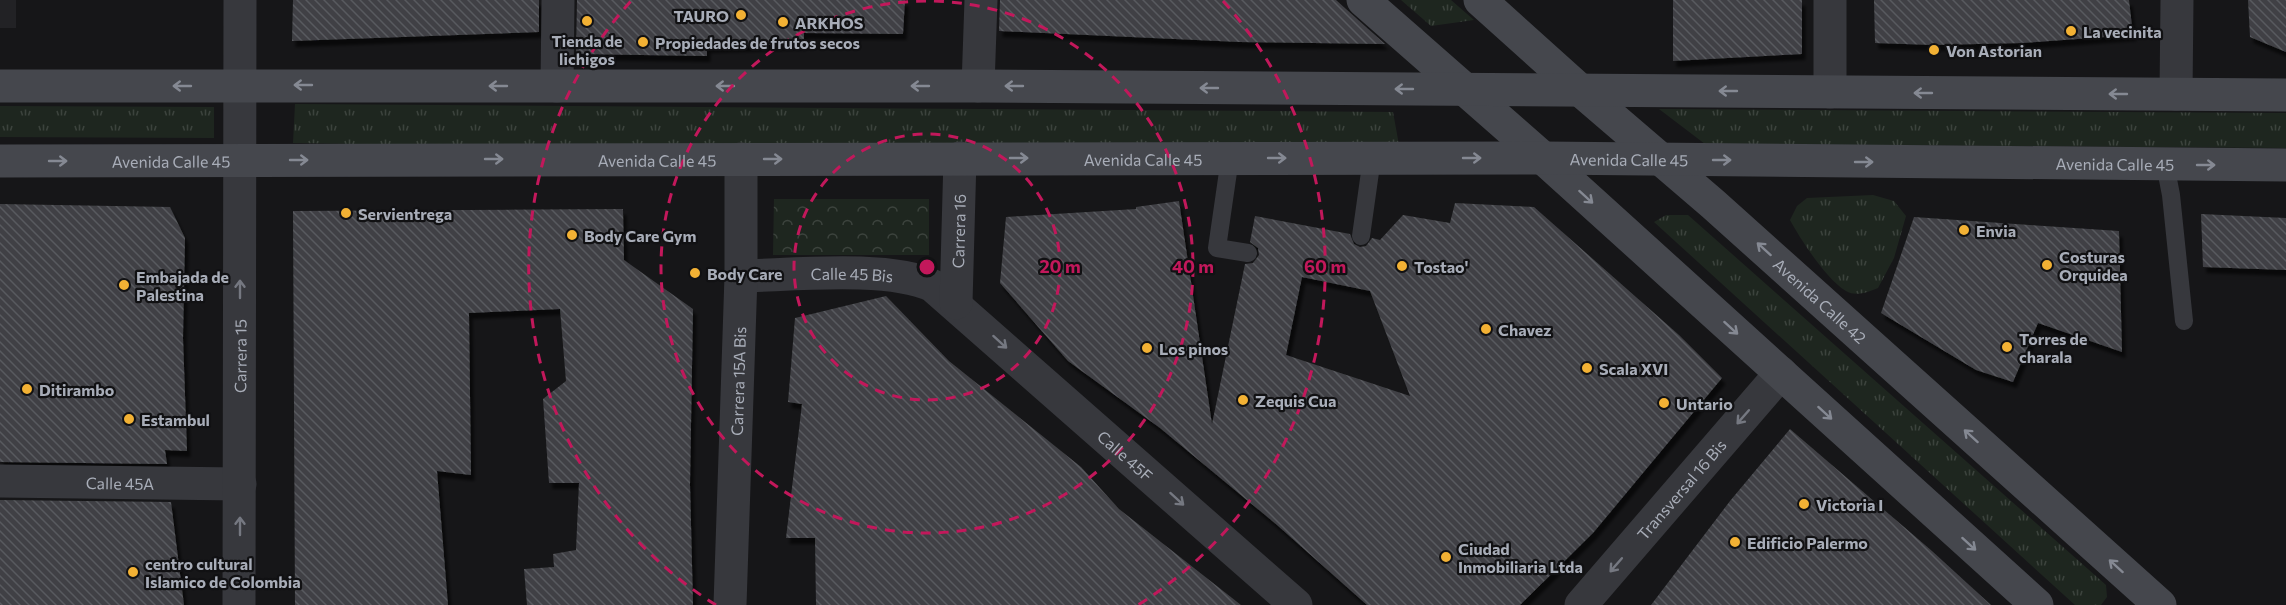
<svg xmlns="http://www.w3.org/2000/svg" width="2286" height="605" viewBox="0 0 2286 605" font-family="Commissioner,sans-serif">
<defs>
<pattern id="grass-tufts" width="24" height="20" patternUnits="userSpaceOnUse" patternTransform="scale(1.5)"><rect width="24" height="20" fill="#1e261f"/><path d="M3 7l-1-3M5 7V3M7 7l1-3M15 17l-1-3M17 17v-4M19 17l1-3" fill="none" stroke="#3c433d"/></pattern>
<pattern id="park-crowns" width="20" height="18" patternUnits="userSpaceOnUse" patternTransform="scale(1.5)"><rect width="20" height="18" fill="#1e261f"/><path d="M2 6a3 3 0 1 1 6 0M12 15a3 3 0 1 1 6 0" fill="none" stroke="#3c433d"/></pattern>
<pattern id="building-back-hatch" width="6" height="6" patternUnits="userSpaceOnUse" patternTransform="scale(1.5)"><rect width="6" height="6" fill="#404145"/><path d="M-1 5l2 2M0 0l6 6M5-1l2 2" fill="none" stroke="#595a5e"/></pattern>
<filter id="shadow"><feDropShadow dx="3.5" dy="6" stdDeviation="1.5" flood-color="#0009"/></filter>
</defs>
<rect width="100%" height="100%" fill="#161618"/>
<!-- built -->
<path fill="#222225" d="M0,0H16V28H0Z"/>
<!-- grass -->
<path fill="url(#grass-tufts)" d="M1401,0H1451L1474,20L1431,26Z
M295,104L1393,112L1399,145L1229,158L293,143Z
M0,106L214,107V138L0,137Z
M1659,109L2286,113V148L1705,144Z
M1873,195L1894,201L1906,216L1894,258L1878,288C1868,292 1856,297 1846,291C1826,279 1801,240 1790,220L1797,206L1807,198Z
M1666,215H1688L2106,585L2107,597L2101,605H2075L1654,222Z"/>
<!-- park -->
<path fill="url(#park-crowns)" d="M774,199H929V255H773Z"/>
<!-- building -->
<path fill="url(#building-back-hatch)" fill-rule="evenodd" filter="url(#shadow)" d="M293,0H539V32L292,41Z
M577,0H905L903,34L804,33V44L707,47V56L576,54Z
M1000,0H1336L1385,44L1240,42L999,31Z
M1673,0H1802V54L1673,61Z
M1874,0H2129L2133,35L2022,43L1934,45L1875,43Z
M2248,0H2286V52L2250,37Z
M1179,201L1212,424L1245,264L1253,263L1259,255L1258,248L1250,242L1255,216L1350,234L1354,244L1360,247L1366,246L1372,238L1380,240L1403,215L1450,223L1455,203L1534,207L1679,335L1722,378L1593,533L1520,605H1367L1277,525L1160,428L1068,361L1000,283L1006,217L1136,209V207ZM1302,277L1370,291L1410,396L1286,355Z
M0,204L170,207L185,238L183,338L187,451L165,450L167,464L0,462Z
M623,209L624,260L693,309L690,484L693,605H527L524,569L554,567L553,554L576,550L579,483H549L543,399L566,381L560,309L469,313L471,475L437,471L448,605H295L293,211Z
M2201,214L2286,218V270L2203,267Z
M1914,217L2119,231L2122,352L2038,323L2013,382L1976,370L1881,313Z
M886,296L949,361L1081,467L1119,509L1241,605H816L815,538H786L802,404L788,402L795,318Z
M1790,429L1932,551L1991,605H1651L1730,501Z
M0,500L171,502L184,605H0Z"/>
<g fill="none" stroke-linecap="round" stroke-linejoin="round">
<!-- lane -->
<path stroke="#37383d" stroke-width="18" d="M1230,158L1217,248L1248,253
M2165,164L2171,195L2184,321
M1361,236L1372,158"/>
<!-- street -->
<g stroke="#37383d" stroke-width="33">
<path d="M557,86L558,0"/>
<path d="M978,86L981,0"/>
<path d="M1830,92V0"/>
<path d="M2176,94L2177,0"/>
<path id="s1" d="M741,276C792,275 889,265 933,286L1296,605"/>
<path id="s2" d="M956,303L960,158"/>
<path id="s3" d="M0,481L240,484"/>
<path id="s4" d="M239,605L240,0"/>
<path id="s5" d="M730,605L741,276V159"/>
<path id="s6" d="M1581,605L1781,373"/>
</g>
<!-- secondary -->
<g stroke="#45474d" stroke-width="33">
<path d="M1363,0L1543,158L2037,605"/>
<path id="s7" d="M1480,0L1580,90L1713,204L2160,605"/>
<path d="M0,86H978L2286,95"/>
<path id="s8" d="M0,161L1543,158L2286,165"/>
</g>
</g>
<!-- one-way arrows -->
<defs><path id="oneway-shaft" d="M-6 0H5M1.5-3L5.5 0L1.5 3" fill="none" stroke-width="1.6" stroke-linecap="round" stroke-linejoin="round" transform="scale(1.5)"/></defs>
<g stroke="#858993">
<use href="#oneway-shaft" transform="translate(303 85) rotate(-180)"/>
<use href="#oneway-shaft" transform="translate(182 86) rotate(-180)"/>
<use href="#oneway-shaft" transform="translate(498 86) rotate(-180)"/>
<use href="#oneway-shaft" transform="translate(725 86) rotate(-180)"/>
<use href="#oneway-shaft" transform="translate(920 86) rotate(-180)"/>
<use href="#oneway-shaft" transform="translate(1014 86) rotate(-180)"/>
<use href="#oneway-shaft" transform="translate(1209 88) rotate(-180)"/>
<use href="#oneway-shaft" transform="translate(1404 89) rotate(-180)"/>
<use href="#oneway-shaft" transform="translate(1728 91) rotate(-180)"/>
<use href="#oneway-shaft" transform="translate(1923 93) rotate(-180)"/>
<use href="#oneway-shaft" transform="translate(2118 94) rotate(-180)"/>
<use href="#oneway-shaft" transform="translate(1019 158)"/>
<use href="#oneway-shaft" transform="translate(1277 158)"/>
<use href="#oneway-shaft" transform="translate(1472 158)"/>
<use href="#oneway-shaft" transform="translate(494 159)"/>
<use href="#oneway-shaft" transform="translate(773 159)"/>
<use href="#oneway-shaft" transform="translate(299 160)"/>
<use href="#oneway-shaft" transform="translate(1722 160)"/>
<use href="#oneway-shaft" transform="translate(58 161)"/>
<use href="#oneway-shaft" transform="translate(1864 162)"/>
<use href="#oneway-shaft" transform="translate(2206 165)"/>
<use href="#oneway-shaft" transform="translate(1586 197) rotate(42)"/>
<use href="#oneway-shaft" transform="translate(1764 249) rotate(-138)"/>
<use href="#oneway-shaft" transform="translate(1731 328) rotate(42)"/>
<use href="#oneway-shaft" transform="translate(1825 413) rotate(42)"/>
<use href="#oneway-shaft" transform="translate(1971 436) rotate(-138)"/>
<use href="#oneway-shaft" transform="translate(1969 544) rotate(42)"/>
<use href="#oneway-shaft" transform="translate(2116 566) rotate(-138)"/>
</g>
<g stroke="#757881">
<use href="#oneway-shaft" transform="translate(240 289) rotate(-90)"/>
<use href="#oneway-shaft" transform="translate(1000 342) rotate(42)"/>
<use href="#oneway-shaft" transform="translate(1743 417) rotate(131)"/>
<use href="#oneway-shaft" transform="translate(1177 499) rotate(42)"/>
<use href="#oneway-shaft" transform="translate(240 526) rotate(-90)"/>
<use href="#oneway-shaft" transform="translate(1616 565) rotate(131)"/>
</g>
<!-- distance rings -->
<g fill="none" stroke="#c2185b" stroke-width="3" stroke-dasharray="10 8">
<circle cx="927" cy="267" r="133"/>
<circle cx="927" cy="267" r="266"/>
<path d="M716 605A398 398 0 0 1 631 1M1223 1A398 398 0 0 1 1138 605"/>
</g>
<!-- markers -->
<g fill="#f2b134" stroke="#111113" stroke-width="2">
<circle cx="741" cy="15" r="6"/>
<circle cx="587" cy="21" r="6"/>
<circle cx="783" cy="22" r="6"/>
<circle cx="2071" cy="31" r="6"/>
<circle cx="643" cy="42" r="6"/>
<circle cx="1934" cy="50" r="6"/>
<circle cx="346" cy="213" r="6"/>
<circle cx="1964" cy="230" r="6"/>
<circle cx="572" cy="235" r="6"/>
<circle cx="2047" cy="265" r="6"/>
<circle cx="1402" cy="266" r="6"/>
<circle cx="695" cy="273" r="6"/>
<circle cx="124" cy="285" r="6"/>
<circle cx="1486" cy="329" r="6"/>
<circle cx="2007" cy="347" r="6"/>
<circle cx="1147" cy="348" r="6"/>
<circle cx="1587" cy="368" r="6"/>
<circle cx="27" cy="389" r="6"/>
<circle cx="1243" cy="400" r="6"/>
<circle cx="1664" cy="403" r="6"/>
<circle cx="129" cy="419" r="6"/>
<circle cx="1804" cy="504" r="6"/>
<circle cx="1735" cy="542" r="6"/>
<circle cx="1446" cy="557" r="6"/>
<circle cx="133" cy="572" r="6"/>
</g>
<g text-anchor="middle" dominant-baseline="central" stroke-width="4.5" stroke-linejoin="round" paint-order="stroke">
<!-- poi labels -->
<g font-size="16" font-weight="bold" fill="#a8adb8" stroke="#111113" text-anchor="start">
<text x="729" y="15" text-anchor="end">TAURO</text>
<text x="795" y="22">ARKHOS</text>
<text x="2083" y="31">La vecinita</text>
<text x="587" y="40" text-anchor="middle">Tienda de<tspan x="587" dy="18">lichigos</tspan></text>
<text x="655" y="42">Propiedades de frutos secos</text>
<text x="1946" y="50">Von Astorian</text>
<text x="358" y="213">Servientrega</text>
<text x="1976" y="230">Envia</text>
<text x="584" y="235">Body Care Gym</text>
<text x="2059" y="256">Costuras<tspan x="2059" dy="18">Orquidea</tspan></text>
<text x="1414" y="266">Tostao'</text>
<text x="707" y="273">Body Care</text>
<text x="136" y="276">Embajada de<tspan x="136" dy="18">Palestina</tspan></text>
<text x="1498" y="329">Chavez</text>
<text x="2019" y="338">Torres de<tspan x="2019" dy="18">charala</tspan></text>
<text x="1159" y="348">Los pinos</text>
<text x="1599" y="368">Scala XVI</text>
<text x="39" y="389">Ditirambo</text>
<text x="1255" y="400">Zequis Cua</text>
<text x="1676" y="403">Untario</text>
<text x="141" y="419">Estambul</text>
<text x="1816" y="504">Victoria I</text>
<text x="1747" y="542">Edificio Palermo</text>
<text x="1458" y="548">Ciudad<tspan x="1458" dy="18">Inmobiliaria Ltda</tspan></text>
<text x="145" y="563">centro cultural<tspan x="145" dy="18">Islamico de Colombia</tspan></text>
</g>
<!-- street labels -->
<g font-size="16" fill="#a8adb8" stroke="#111113">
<text stroke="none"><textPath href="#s8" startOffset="1143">Avenida Calle 45</textPath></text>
<text stroke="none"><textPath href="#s8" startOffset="657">Avenida Calle 45</textPath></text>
<text stroke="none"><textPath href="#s8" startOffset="1629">Avenida Calle 45</textPath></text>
<text stroke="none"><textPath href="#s8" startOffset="171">Avenida Calle 45</textPath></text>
<text stroke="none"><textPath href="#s8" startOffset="2115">Avenida Calle 45</textPath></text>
<text stroke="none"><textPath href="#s2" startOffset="72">Carrera 16</textPath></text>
<text stroke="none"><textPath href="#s1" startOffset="111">Calle 45 Bis</textPath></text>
<text stroke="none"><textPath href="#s7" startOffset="454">Avenida Calle 42</textPath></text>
<text stroke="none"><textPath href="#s4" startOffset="249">Carrera 15</textPath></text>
<text stroke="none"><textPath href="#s5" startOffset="224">Carrera 15A Bis</textPath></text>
<text stroke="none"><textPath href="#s1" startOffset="450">Calle 45F</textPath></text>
<text stroke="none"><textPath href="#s3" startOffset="120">Calle 45A</textPath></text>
<text stroke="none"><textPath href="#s6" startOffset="153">Transversal 16 Bis</textPath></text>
</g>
</g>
<circle cx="927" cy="267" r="9" fill="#c2185b" stroke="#111113" stroke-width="3"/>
<g font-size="18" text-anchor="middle" font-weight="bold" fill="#c2185b" stroke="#111113" stroke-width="4.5" stroke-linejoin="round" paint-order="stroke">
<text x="1060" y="273">20 m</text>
<text x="1193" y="273">40 m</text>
<text x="1325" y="273">60 m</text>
</g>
</svg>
